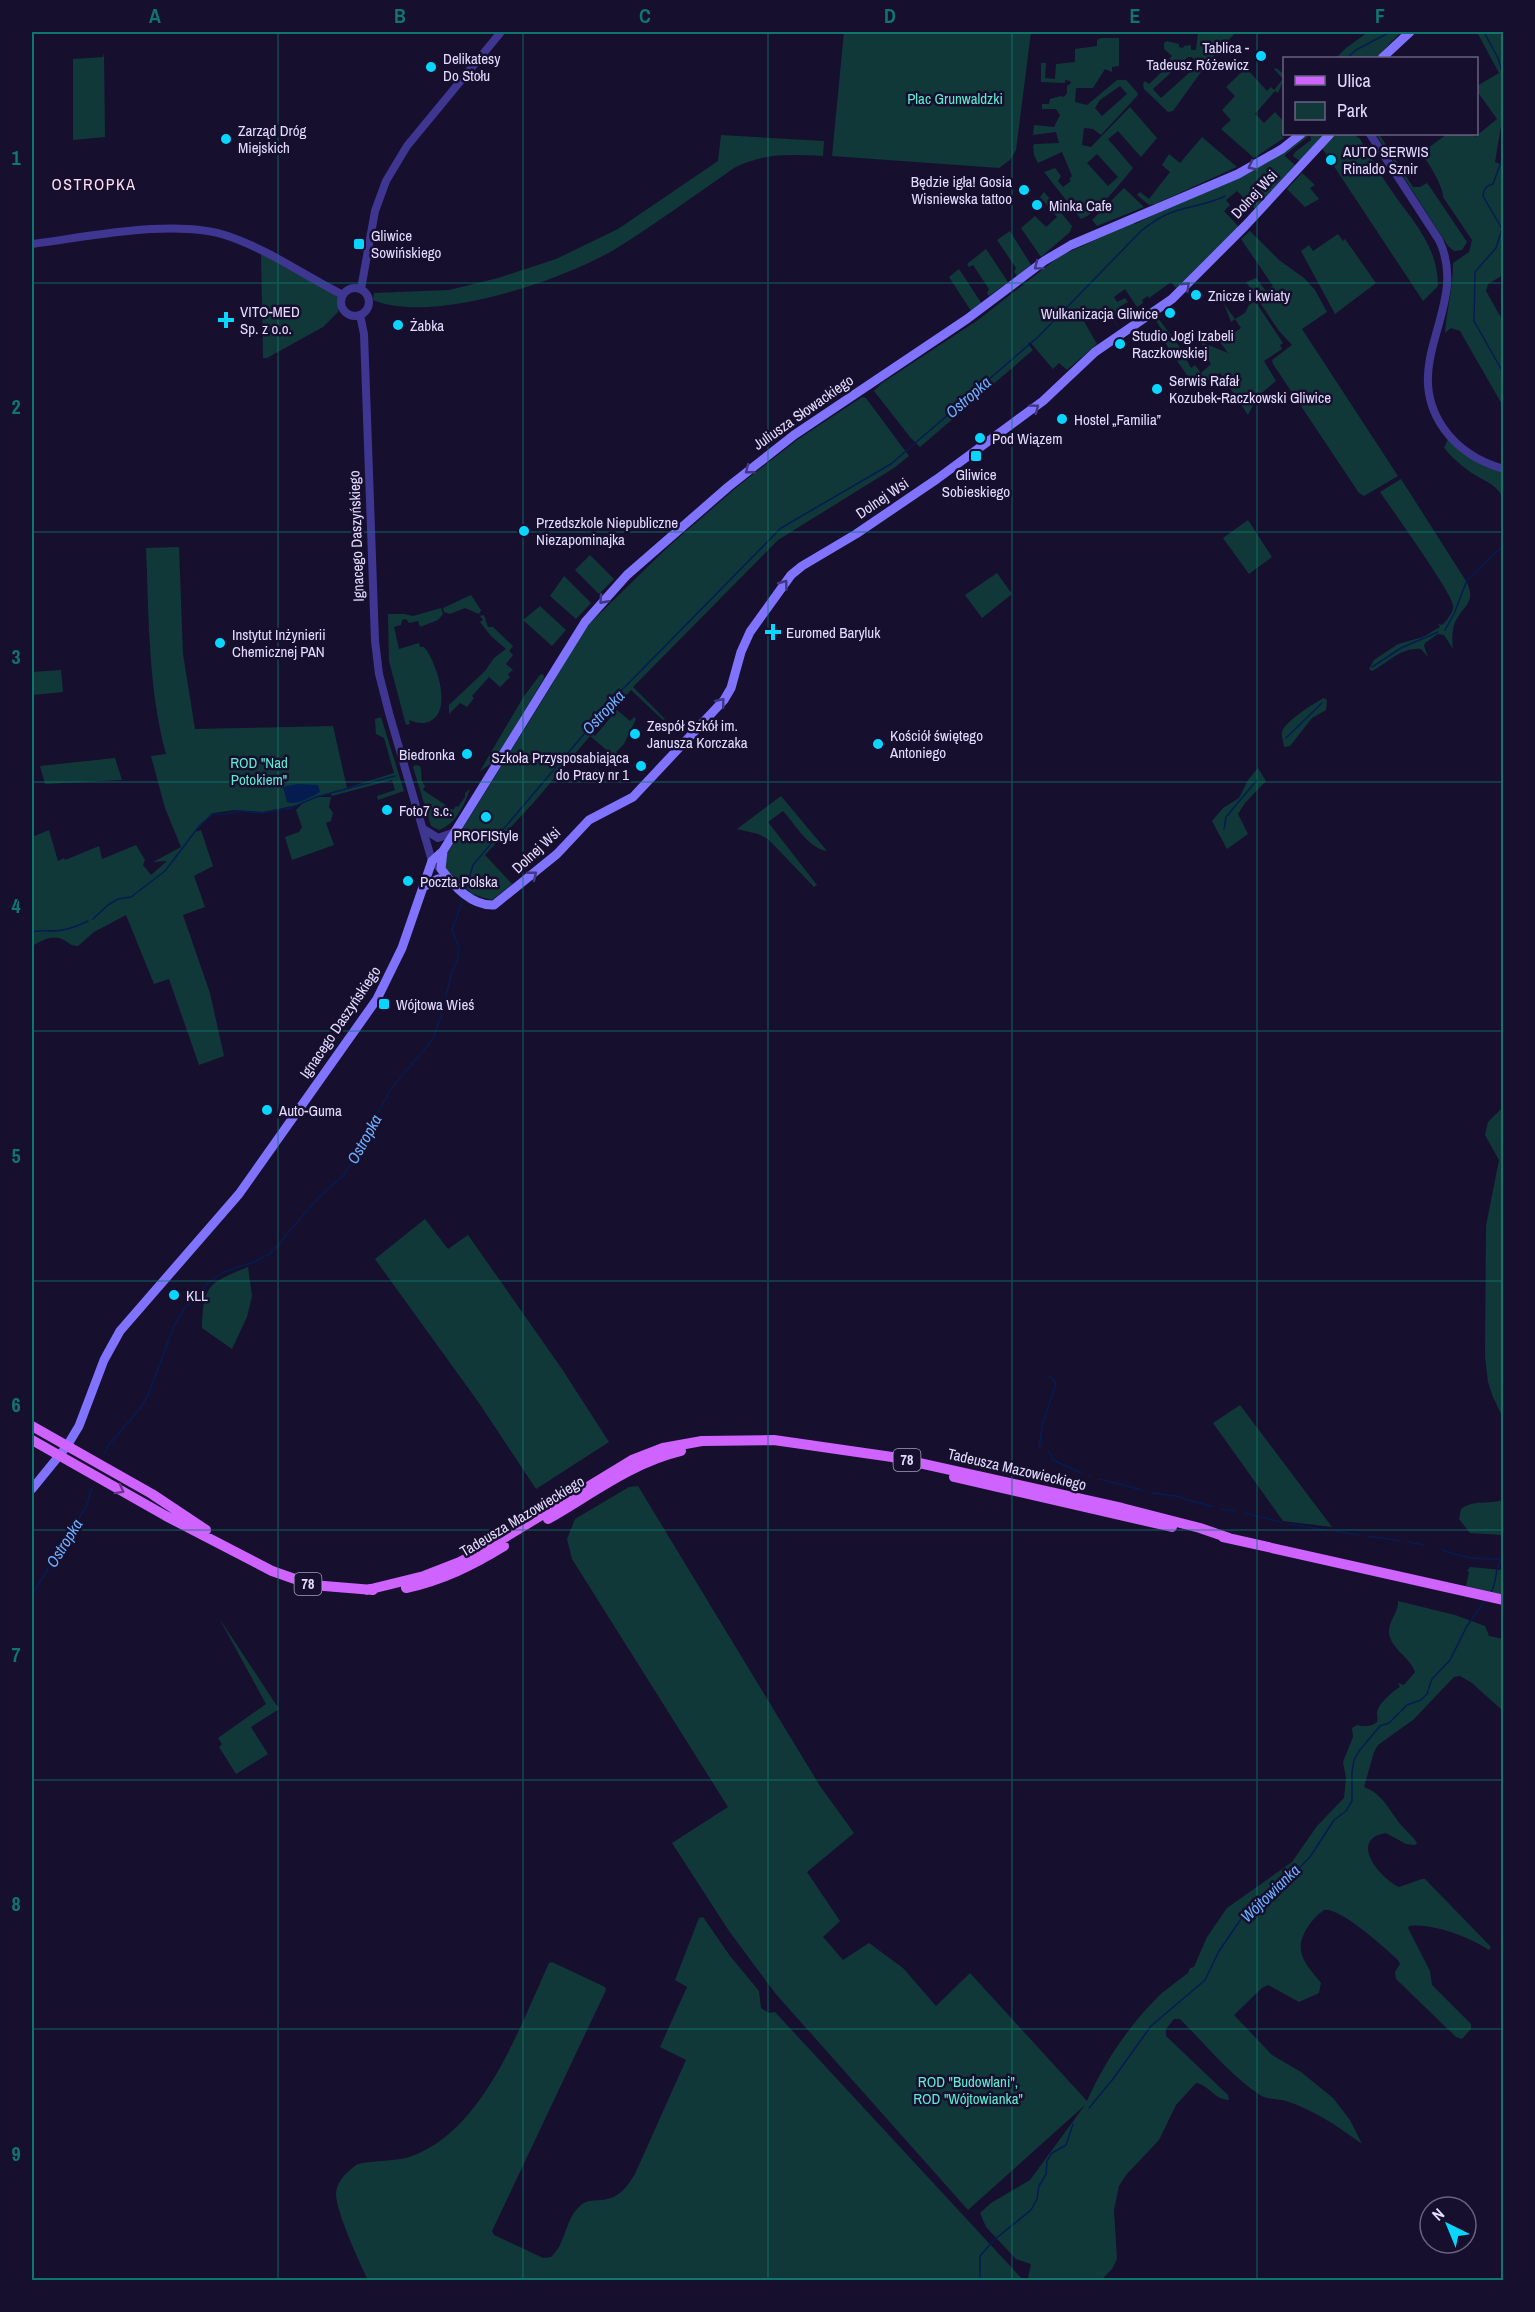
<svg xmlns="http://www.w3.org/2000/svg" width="1535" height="2312" viewBox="0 0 1535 2312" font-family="'Archivo Narrow',sans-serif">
<rect width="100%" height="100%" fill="#170f2e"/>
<!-- green -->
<path fill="#113839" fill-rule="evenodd" d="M844,32H1031L1016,150L1010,160L999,168L832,156Z
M1198,32H1236L1206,65L1173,111L1168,112L1144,89L1143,84L1145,81L1149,84L1164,70L1162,67L1172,56L1164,49V43L1167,41L1179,44V47L1183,48L1184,46L1191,45V50H1196ZM1188,57H1192L1199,64L1161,98L1153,89Z
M1368,32H1401L1376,58H1336L1346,48Z
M1477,32H1487L1488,34L1492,32H1499L1503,39V163L1501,160V126L1495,162L1503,165V275L1488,284L1486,291L1503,321V406L1460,331L1451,328L1445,333C1447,309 1453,287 1453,263L1469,252L1472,240L1443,197C1445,190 1427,159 1423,157L1426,155L1424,151L1447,134H1473L1475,137L1497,119L1477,91V86L1499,73Z
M1101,38H1119V66L1112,67V72L1105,69L1093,88H1076L1075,102L1087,105L1117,80H1126L1137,92L1138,95L1101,135L1093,129L1084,128L1082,145L1091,147L1130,107L1157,138L1141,157L1118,131L1108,139L1133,168C1121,182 1098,213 1081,219L1044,172L1055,168L1061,176L1058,181L1063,187L1071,181L1069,179L1072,176L1062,152L1038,163L1034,155L1033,145L1035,144L1059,143L1056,132L1033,135L1034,125L1054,127L1060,115L1056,109H1042V104H1049L1050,99L1061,96L1064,97L1067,93V86L1071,83L1070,81L1065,80V83L1041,82V63H1046L1045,78L1055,79L1056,64L1075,62V49L1097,46V40ZM1120,86L1127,94L1102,116L1095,108L1100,100ZM1097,154L1118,177L1108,186L1087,163Z
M104,53L105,137L73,140V59L103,57Z
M1246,68L1267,91L1271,87L1274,90L1283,79L1274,69L1276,68L1284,74V79L1278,93L1275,91L1255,114L1264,123L1275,112L1284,122L1283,124L1284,132L1281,135L1284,138L1254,158L1221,129L1231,120L1222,110L1235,96L1226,87Z
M1306,134H1324L1300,161L1293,156L1295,152L1311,140L1310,135L1286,154L1285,156L1295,165L1255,209L1237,191L1226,200L1230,205L1224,211L1239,227L1176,288L1171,282L1149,298L1148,296L1142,300L1143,303L1137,307L1125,289L1114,297L1117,302L1125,298L1128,302L1119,307L1121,312L1113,317L1119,329L1113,319L1103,318L1098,312L1082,318L1097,344L1067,370L1059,363L1053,369L1030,342L1028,344L1033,350L920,447L910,437L874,391L882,383L978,320L1060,256L1133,223L1135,224L1288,149Z
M1339,134H1353L1360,139C1369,154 1377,169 1387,184C1409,218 1438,243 1438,286L1423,301L1318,142Z
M1376,134H1379L1413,187H1420L1427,183L1430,187L1467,242L1462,250L1454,251L1448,246Z
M721,135L824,141L823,156C789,155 766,152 734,168C695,195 657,223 617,248C564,280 433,325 373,300L374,293L449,290L498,278L556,259L618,229L718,161Z
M1202,137L1237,167L1155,204L1149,205L1137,195L1140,192L1149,199L1170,172L1162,165L1169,154L1180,163Z
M1302,173L1315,185L1310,188L1319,199L1305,207L1287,189Z
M1124,188L1144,207L1097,226L1092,220Z
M1044,192L1072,226L1070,232L1041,257L1021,228L1035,216L1046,227L1057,217L1040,197Z
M1010,231L1031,265L1017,276L1014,272L1016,268L997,240Z
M1250,231L1279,260L1304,278L1315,290L1327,312L1302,329L1398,476L1364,496L1359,493L1273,364L1272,360L1292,345L1279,331L1246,282L1256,278L1266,291L1273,286L1241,239Z
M1338,234L1343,241L1345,239L1376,283L1335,314L1301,251L1309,245L1313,251Z
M986,249L1008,282L989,296L987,293L989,289L973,265L969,267L967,264Z
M261,254L340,297L338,312L323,327L267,358H263Z
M959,269L982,304L971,311L949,277Z
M1255,301L1283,343L1280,345L1282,349L1264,361L1276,381L1257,397L1248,415L1220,373L1196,388L1175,358L1180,355L1176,349L1171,352L1163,339L1166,337L1155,319L1158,318L1179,346L1191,368L1195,365L1201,373L1211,364L1203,352L1190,358L1204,348L1201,342L1228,353L1220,342L1241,328L1235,319L1231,322L1224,304L1235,319L1245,313L1249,305Z
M862,397L866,398L909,456L894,468L778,540L633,687L665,719L663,720L631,690L592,733L595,736L617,710L630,721L634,717L636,719L624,744L616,752L624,760L622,763L590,736L535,801L485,855L512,884L492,900L472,894L445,868V857L553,683L584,629L668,547L737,487L797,440Z
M1448,439L1503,469V497C1493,481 1484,482 1469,471C1459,464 1452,457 1444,448Z
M1401,479L1466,581C1478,604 1461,606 1454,625C1452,632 1452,641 1453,649L1444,635L1438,634L1425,643L1424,646L1428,657L1421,649C1401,647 1388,663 1372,671L1369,669L1374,660L1398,644L1423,637L1440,627L1438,624L1442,625C1447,620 1454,612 1453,605C1452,593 1391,508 1380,492Z
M1248,520L1272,557L1249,574L1223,538Z
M179,547L183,654L195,729L333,726L347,788L394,773L384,738L376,734L375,719L381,717L404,791L378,800L377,796L395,790L392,780L332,796L330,793L316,797H331L329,807L333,813L331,821L326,823L334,845L292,860L285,837L299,832L302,827L296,810L302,804L263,812L235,810L212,813L195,832L201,830L213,866L194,876L205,907L183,915L210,993L224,1056L199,1065L169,979L154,984L126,915L94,932L78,946C71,946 69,943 64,940C52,934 43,940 32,946V918L34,917L32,909V837L49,830L58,861L64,858L65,860L99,846L102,859L136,845L145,860L143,865L151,875L167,861L153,862L181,847L165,808L151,756L166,754C148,687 149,617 146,548Z
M590,555L614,579L599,594L575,570Z
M997,573L1012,594L982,618L965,595Z
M564,576L591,603L576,619L550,596Z
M471,595L481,610L479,614L465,608L450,614L444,612L443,608Z
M540,606L566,630L552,646L523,620Z
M441,608L443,614L438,620L420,627L418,621L409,623L406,619L402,620L401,625L394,627L399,649L419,643L420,647H424C436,661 452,708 432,720C424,725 417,723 409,720L410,724L406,725L389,661L388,614H404L413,616Z
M484,615L488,627H493L513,646L509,651L513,655L506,664L513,670L508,674L510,677L500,687L489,677L472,696L474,698L467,707L460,703L449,714V705L485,671L494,658L506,649L491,636L480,622L483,620L480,616Z
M61,670L63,692L32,695V672Z
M543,674L544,678L494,762L480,771L524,696L540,675Z
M1324,698L1327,700L1326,710L1312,718L1290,746L1284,747C1284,743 1281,736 1282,732C1284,722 1314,703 1324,698Z
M115,758L122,780L45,784L40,766Z
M415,765L420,766C423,773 419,779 425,786L423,790L453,810L456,806L458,807L465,797V793L470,789C464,805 456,824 439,830L431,826L413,767Z
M1258,768L1266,781L1245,803L1238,814L1248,834L1227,849L1212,821L1223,808L1239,798L1248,780Z
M781,796L827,851C808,848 795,824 783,811L768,822L817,885L814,887L768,839L758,834L737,829Z
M1503,1107V1418L1493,1397L1488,1382L1485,1357L1486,1226L1499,1160L1485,1135L1488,1122Z
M425,1219L448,1249L468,1235L562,1369L609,1442L536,1489L479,1403L375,1259Z
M248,1267L252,1296L247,1317L232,1349L202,1328C203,1283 210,1283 248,1267Z
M1240,1405L1332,1527L1283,1521L1213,1423Z
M638,1486L820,1786L854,1833L807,1872L840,1921L823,1937L843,1960L869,1943L903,1968L936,2006L970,1973L1087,2101C1103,2065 1127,2028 1155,2000C1164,1990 1177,1982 1188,1973L1190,1968L1194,1967L1207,1937L1227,1908L1292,1862L1317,1826L1344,1798L1346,1778L1343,1762L1353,1737L1352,1728L1357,1725C1364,1727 1371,1727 1377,1722C1378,1719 1377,1715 1377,1712C1379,1703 1393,1691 1400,1687L1398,1683L1404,1685L1415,1672C1410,1657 1391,1649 1389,1633C1388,1621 1399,1612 1398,1601L1455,1615L1485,1626L1489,1636L1503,1639V1711L1472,1683L1460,1676L1454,1677L1413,1720L1378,1745L1374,1752L1364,1787C1383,1794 1389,1810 1401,1825C1406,1831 1413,1836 1417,1843L1415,1845L1406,1844L1386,1833C1348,1839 1379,1878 1399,1887L1422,1879H1425L1491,1947L1489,1950C1469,1937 1432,1923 1409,1926L1408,1928L1430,1971L1432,1985L1471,2024V2029L1462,2039L1456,2037L1396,1979L1395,1972L1400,1964L1398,1960C1385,1948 1340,1907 1324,1910C1312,1918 1296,1939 1302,1955C1305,1965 1315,1975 1321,1983L1319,1993L1299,2002L1268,1985L1262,1988L1234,2015L1272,2055L1301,2072L1333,2098L1350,2120L1362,2144C1339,2127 1314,2110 1286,2101C1278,2098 1267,2100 1260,2095C1230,2075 1205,2044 1180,2019H1174L1166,2029V2036L1228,2095L1229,2100C1215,2100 1209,2085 1196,2083L1176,2105L1159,2140L1126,2175L1119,2186L1114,2210L1117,2259L1112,2269L1101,2280H1031L1028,2278L1031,2264L1016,2259L986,2227L980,2213L991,2203L1030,2180L1085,2105L968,2210L775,1993L729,1931L672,1843L728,1807L572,1559L567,1539L575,1519L629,1487Z
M1503,1500V1535L1470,1533L1459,1519L1461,1509C1474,1499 1488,1505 1503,1500Z
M1470,1567L1503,1570V1595L1466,1586L1469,1572L1467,1571Z
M219,1618L279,1709L251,1727L268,1754L236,1774L219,1747L222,1744L218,1738L266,1704Z
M703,1917L730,1956L759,1991L761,2008L769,2013L775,2012L1023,2280H368C360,2264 335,2209 336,2193C337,2181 348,2170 358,2164C375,2160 395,2162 412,2156C484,2130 520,2026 549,1963L552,1962L605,1987L606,1990L492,2231L494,2235L543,2258L551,2257C567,2243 564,2219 581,2205C589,2199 594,2201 603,2200C619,2198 627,2187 635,2174L686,2060L660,2047L687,1987L675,1980L699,1918Z"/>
<!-- water -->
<path fill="#051c51" d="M298,784L318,785L320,792C311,797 297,806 287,802L283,787Z"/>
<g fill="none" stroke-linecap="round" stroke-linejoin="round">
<!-- stream -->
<path stroke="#051c51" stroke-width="1.5" d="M1484,32L1498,58L1504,78
M1347,58L1356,50L1390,32
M1504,154L1493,184C1486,186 1484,188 1483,196L1502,229L1496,248L1475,272L1474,321L1504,374
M1445,630L1454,614L1467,580L1504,545
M1372,667L1401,648L1438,632
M1286,738L1322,703
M1224,829L1226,817L1257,780
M465,892L473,865L618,694L781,528L891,464L1039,336L1141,231C1150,224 1159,217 1170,213C1188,206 1208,205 1225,196
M93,919L108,905L118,899L131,897L165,871L200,825L213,814H226L239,811L261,813L291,808L316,797L395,776
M32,932C40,930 47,931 56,931C68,930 78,926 88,921
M1039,1449L1043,1422L1056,1383L1049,1376
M1049,1451L1053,1460L1081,1473
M104,1454L108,1446L141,1407L148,1395L174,1326L182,1312L209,1282L224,1272L254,1262L271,1253L317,1199L344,1175L361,1147L375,1118L391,1089L433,1039L442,1013L451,975L458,958L459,947L452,930L463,899
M1089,1475L1090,1476
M1099,1479L1142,1490
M1151,1493L1175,1496L1213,1507
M1222,1509L1235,1511
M1244,1513L1281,1522
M1290,1524L1326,1530
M1335,1531L1359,1535
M1368,1536L1401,1541
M1503,1539L1504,1550
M1408,1542L1424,1545
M1442,1550C1462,1557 1477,1560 1499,1559
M1491,1592C1498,1581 1494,1565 1504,1557
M32,1595L87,1505L92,1488
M1089,2108L1113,2079L1151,2026L1205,1980L1219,1951L1241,1919L1248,1914L1266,1892L1293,1874L1310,1857L1334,1820L1346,1811L1352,1801V1772L1354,1760L1359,1751L1380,1726L1389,1723L1407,1705L1421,1700L1427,1694L1432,1679L1450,1660L1467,1626L1485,1601
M980,2280V2256L994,2240L1031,2210L1037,2199L1039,2186L1046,2174L1047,2161L1052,2153L1066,2145L1073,2124"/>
<!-- tertiary -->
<path stroke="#3f3692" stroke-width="8" d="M1370,134L1439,240C1471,306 1397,363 1444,429C1459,450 1479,462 1504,469
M32,244C88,237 175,218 228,236C269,250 305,276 343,295
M341 302a14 14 0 1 1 28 0a14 14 0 1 1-28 0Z
M361,289L375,211L386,181L407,146L501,32
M360,315L364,334L375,641L379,674L389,713L432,861L441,869
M425,830L438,838L455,832"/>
<!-- secondary -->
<path stroke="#8073ff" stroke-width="9" d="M1382,58L1410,32
M443,851L441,869C454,886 471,906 494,905L557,854L589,820L633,797L724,700L731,688L741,652L750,632L791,575L802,566L856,534L937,479L1043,401L1095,352L1172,299L1245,226L1330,134
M423,887L438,879L448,878
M32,1489L67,1446L79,1426L104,1360L120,1331L239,1194L377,999L402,948L432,861L443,851L585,622L627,575L728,487L794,435L967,319L1044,261L1071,245L1238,174L1282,149L1301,134"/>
<!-- primary -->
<path stroke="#cf63ff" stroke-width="10" d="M32,1426L152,1494L206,1530
M32,1440L166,1516L272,1571L312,1585L373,1590
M954,1477L1172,1527
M548,1519C592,1494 631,1463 681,1451
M1223,1537L1504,1600
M406,1588C443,1580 473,1565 504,1546
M367,1590L424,1576L460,1562L499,1541L632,1460L663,1448L702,1441L774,1440L892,1457L1122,1508L1200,1528L1229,1538"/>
</g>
<!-- one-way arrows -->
<defs><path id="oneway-chevron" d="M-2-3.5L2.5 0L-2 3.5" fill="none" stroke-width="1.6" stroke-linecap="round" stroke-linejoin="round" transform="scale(1.5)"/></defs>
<g stroke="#413782">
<use href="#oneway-chevron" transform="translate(1252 166) rotate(153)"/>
<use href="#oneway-chevron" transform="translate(1038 266) rotate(143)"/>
<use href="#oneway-chevron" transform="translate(1186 286) rotate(-44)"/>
<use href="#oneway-chevron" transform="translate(1035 408) rotate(-37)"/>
<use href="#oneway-chevron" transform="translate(749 470) rotate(142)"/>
<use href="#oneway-chevron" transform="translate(784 584) rotate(-53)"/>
<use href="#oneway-chevron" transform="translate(603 600) rotate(132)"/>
<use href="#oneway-chevron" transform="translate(721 702) rotate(-51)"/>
<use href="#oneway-chevron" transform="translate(533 875) rotate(-39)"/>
</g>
<use stroke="#6a358c" href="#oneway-chevron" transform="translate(120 1490) rotate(29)"/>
<!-- grid -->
<path fill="none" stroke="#0f766e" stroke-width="1.5" stroke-opacity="0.55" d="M278,32V2280M523,32V2280M768,32V2280M1012,32V2280M1257,32V2280M32,283H1504M32,532H1504M32,782H1504M32,1031H1504M32,1281H1504M32,1530H1504M32,1780H1504M32,2029H1504"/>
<!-- markers -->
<g fill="#08d6ff" stroke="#170f2e" stroke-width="2">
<circle cx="1261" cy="56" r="6"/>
<circle cx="431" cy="67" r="6"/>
<circle cx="226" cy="139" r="6"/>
<circle cx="1331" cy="160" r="6"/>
<circle cx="1024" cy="190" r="6"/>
<circle cx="1037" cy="205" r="6"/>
<rect x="353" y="238" width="12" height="12" rx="3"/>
<circle cx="1196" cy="295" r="6"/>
<circle cx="1170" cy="313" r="6"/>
<path d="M223 311h6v6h6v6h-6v6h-6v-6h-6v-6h6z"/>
<circle cx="398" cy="325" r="6"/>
<circle cx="1120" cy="344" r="6"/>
<circle cx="1157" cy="389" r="6"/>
<circle cx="1062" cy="419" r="6"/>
<circle cx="980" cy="438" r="6"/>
<rect x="970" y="450" width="12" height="12" rx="3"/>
<circle cx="524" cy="531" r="6"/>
<path d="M770 623h6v6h6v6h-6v6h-6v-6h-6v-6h6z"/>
<circle cx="220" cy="643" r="6"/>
<circle cx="635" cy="734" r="6"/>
<circle cx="878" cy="744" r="6"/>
<circle cx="467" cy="754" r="6"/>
<circle cx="641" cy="766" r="6"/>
<circle cx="387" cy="810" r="6"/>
<circle cx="486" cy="817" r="6"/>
<circle cx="408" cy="881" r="6"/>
<rect x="378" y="998" width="12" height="12" rx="3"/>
<circle cx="267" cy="1110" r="6"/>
<circle cx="174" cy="1295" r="6"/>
</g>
<g text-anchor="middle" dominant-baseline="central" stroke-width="5" stroke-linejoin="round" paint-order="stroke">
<!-- shield labels -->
<g fill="#170f2e" stroke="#a69ec0" stroke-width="1.5">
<rect x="893.5" y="1449" width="27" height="22" rx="4.5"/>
<rect x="294.5" y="1573" width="27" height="22" rx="4.5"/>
</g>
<g font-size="14" font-weight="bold" fill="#e3dcff">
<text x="907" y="1460">78</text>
<text x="308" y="1584">78</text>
</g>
<!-- poi labels -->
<g font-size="15" fill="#e3dcff" stroke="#170f2e" text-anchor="start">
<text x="1249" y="47" text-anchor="end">Tablica -<tspan x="1249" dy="17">Tadeusz Różewicz</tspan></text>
<text x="443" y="58">Delikatesy<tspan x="443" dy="17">Do Stołu</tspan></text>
<text x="238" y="130">Zarząd Dróg<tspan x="238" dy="17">Miejskich</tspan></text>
<text x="1343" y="151">AUTO SERWIS<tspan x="1343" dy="17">Rinaldo Sznir</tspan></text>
<text x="1012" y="181" text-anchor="end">Będzie igła! Gosia<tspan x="1012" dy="17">Wisniewska tattoo</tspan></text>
<text x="1049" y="205">Minka Cafe</text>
<text x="371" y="235">Gliwice<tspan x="371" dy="17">Sowińskiego</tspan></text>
<text x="1208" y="295">Znicze i kwiaty</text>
<text x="240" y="311">VITO-MED<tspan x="240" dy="17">Sp. z o.o.</tspan></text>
<text x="1158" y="313" text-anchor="end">Wulkanizacja Gliwice</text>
<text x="410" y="325">Żabka</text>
<text x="1132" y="335">Studio Jogi Izabeli<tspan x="1132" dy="17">Raczkowskiej</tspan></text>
<text x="1169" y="380">Serwis Rafał<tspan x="1169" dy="17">Kozubek-Raczkowski Gliwice</tspan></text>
<text x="1074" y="419">Hostel „Familia”</text>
<text x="992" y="438">Pod Wiązem</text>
<text x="976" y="474" text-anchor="middle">Gliwice<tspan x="976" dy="17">Sobieskiego</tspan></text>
<text x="536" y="522">Przedszkole Niepubliczne<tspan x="536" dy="17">Niezapominajka</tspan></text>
<text x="786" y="632">Euromed Baryluk</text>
<text x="232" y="634">Instytut Inżynierii<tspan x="232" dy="17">Chemicznej PAN</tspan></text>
<text x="647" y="725">Zespół Szkół im.<tspan x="647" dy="17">Janusza Korczaka</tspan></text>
<text x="890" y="735">Kościół świętego<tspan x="890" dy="17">Antoniego</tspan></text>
<text x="455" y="754" text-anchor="end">Biedronka</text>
<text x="629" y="757" text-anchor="end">Szkoła Przysposabiająca<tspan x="629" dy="17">do Pracy nr 1</tspan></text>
<text x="399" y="810">Foto7 s.c.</text>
<text x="486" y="835" text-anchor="middle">PROFIStyle</text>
<text x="420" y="881">Poczta Polska</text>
<text x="396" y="1004">Wójtowa Wieś</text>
<text x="279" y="1110">Auto-Guma</text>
<text x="186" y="1295">KLL</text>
</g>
<!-- park labels -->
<g font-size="15" fill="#5becd2" stroke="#170f2e">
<text x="955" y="98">Plac Grunwaldzki</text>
<text x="259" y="762">ROD "Nad<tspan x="259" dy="17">Potokiem"</tspan></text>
<text x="968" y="2081">ROD "Budowlani",<tspan x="968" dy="17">ROD "Wójtowianka"</tspan></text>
</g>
<!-- street labels -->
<g font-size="15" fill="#e3dcff" stroke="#170f2e">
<text transform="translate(1254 194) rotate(-47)">Dolnej Wsi</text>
<text transform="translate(803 412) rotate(-35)">Juliusza Słowackiego</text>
<text transform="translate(882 498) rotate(-34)">Dolnej Wsi</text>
<text transform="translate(356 536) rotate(-92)">Ignacego Daszyńskiego</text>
<text transform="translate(536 850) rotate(-43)">Dolnej Wsi</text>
<text transform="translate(340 1022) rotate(-56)">Ignacego Daszyńskiego</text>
<text transform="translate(1017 1469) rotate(13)">Tadeusza Mazowieckiego</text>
<text transform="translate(522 1516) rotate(-31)">Tadeusza Mazowieckiego</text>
</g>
<!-- neighbourhood labels -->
<g font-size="16" letter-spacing="1.5" fill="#ffdef1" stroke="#170f2e">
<text x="94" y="184">OSTROPKA</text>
</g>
<!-- water labels -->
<g font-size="16" font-style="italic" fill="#6ab0ff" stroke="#170f2e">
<text transform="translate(968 397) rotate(-41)">Ostropka</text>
<text transform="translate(603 712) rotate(-47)">Ostropka</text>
<text transform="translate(364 1139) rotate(-61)">Ostropka</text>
<text transform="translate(64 1543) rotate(-58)">Ostropka</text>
<text transform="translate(1270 1893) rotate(-44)">Wójtowianka</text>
</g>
</g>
<!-- border -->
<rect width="1535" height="2312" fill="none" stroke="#170f2e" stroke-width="66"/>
<!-- legend -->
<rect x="1283" y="57" width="195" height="78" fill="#170f2e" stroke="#696182" stroke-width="1.5"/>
<rect x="1295" y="76" width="30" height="9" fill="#cf63ff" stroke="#696182" stroke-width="1.5"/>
<text x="1337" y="87" font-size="18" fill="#e3dcff">Ulica</text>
<rect x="1295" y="102" width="30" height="18" fill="#113839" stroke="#696182" stroke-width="1.5"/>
<text x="1337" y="117" font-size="18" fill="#e3dcff">Park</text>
<!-- north arrow -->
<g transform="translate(1448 2225) rotate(317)"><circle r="28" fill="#170f2e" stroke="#696182" stroke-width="1.5"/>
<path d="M0-4.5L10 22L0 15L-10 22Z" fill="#08d6ff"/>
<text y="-9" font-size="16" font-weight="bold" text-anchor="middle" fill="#e3dcff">N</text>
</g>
<rect x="33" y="33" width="1469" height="2246" fill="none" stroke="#0f766e" stroke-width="2"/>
<g font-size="20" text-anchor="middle" font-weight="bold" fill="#0f766e">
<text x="155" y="23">A</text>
<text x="400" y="23">B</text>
<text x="645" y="23">C</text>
<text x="890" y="23">D</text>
<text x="1135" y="23">E</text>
<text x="1380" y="23">F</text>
<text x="16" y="165">1</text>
<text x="16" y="414">2</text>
<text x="16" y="664">3</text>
<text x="16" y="913">4</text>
<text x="16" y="1163">5</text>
<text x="16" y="1412">6</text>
<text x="16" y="1662">7</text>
<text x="16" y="1911">8</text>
<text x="16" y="2161">9</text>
</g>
</svg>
